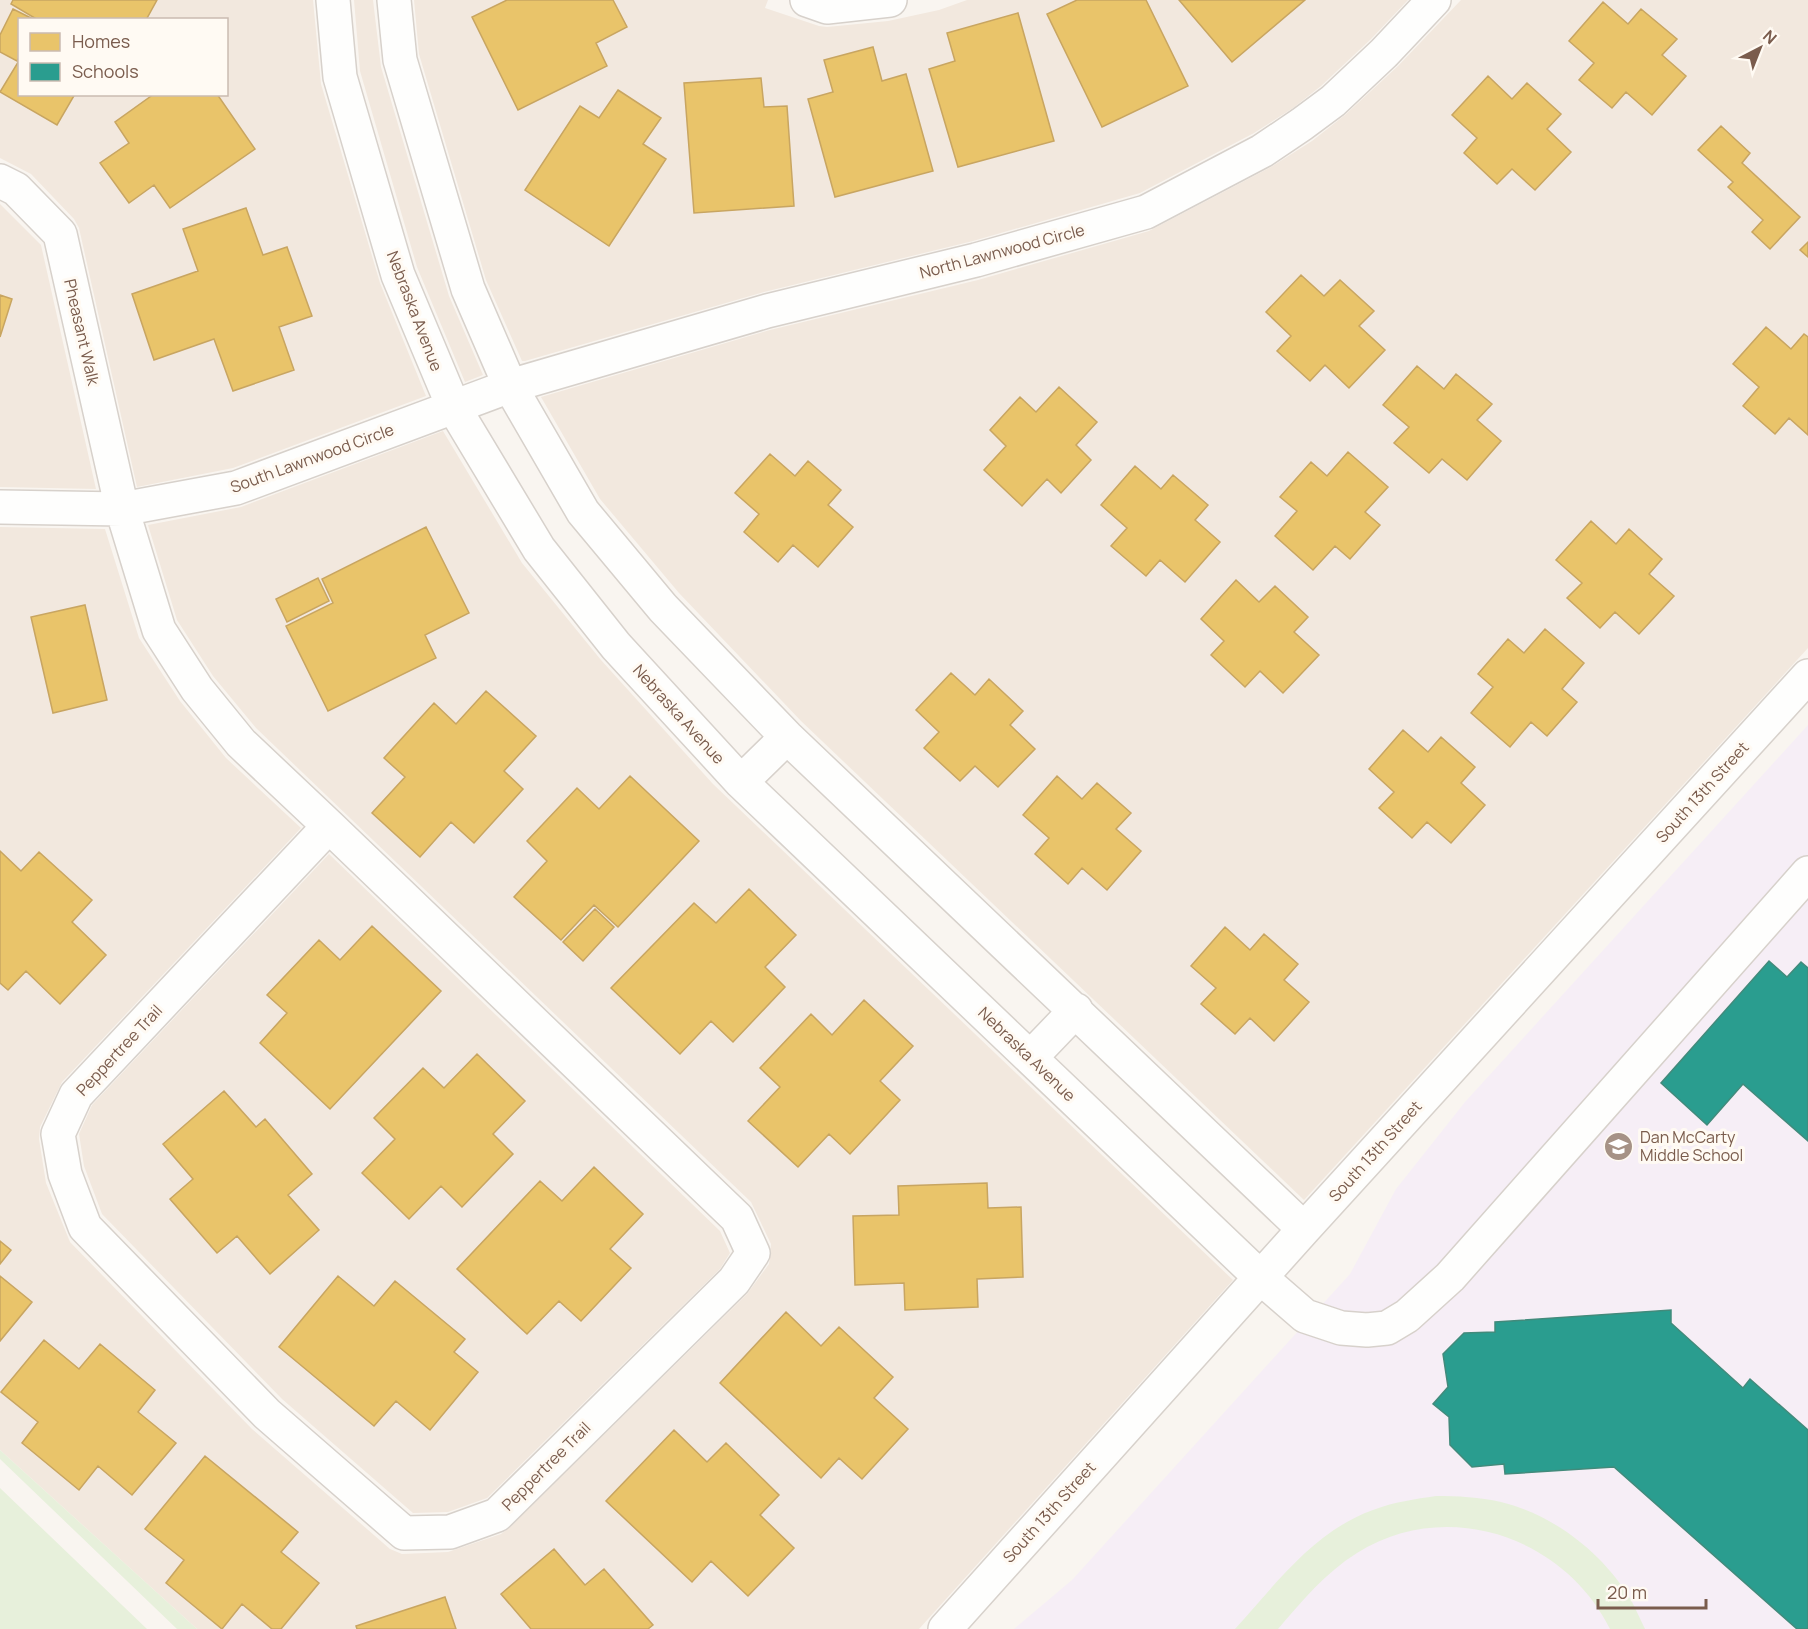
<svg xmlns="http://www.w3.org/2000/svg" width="1808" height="1629" viewBox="0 0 1808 1629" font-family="Manrope,sans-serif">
<rect width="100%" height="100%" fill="#f9f5f0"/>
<!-- residential -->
<path fill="#f2e8de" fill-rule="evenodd" d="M0,0H313L321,84L380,283L426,396L233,468L137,487L79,228L74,219L31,174L0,158ZM20,20H226V94H20Z
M354,0H373L381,67L449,296L483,375L465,382L417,267L360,71Z
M414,0H768L765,8L819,26L827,27L888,21L939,10L967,0H1408L1371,39L1321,86L1293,108L1254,133L1140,193L973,241L764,292L525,361H522L486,280L419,54Z
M1461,0H1808V648L1304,1200L801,721L679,593L600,499L541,397L770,330L978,280L1149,231L1271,167L1312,141L1345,115L1398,66Z
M0,204L41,245L96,489L0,487Z
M443,431L522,563L601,660L713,784L1233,1280L919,1629H197L0,1450V527L105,529L139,638L180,701L226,758L301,828L62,1082L40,1127L39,1139L46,1183L70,1242L252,1429L390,1549L402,1554L448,1552L501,1534L509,1528L747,1294L769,1264L771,1244L751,1202L256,728L213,676L177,620L148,525L241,507Z
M329,854L720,1231L730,1253L720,1269L487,1498L448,1512L413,1513L282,1399L102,1214L84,1166L79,1134L92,1105Z"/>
<!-- education -->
<path fill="#f6eef6" d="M1808,725V1629H1014L1072,1580L1350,1274L1396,1189L1465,1102Z"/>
<!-- green -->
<path fill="#e7f0db" d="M0,1450L197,1629H177L0,1459Z
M0,1488L147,1629H0Z
M1436,1496C1458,1496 1479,1497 1501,1502C1554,1515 1603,1553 1631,1600C1636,1609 1640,1619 1645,1629H1610C1564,1536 1446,1497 1357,1553C1325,1573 1302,1601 1278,1629H1235C1276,1584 1314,1531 1373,1510C1394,1502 1415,1499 1436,1496Z"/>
<!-- homes -->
<path fill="#e9c46a" stroke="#c8a561" stroke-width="1.5" d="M13,0H157L146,20H38L11,4Z
M507,0H613L627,27L596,43L607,66L518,110L472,17Z
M1077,0H1146L1188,86L1102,127L1047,14Z
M1179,0H1305L1232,62Z
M1603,2L1628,24L1641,9L1677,39L1662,55L1686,76L1652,115L1626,92L1612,108L1579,80L1594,63L1569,41Z
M13,9L35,20H20V56L17,61L0,52V35Z
M1018,13L1054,141L958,167L929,69L955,61L947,33Z
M873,47L882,81L906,74L933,171L835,197L808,99L833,92L824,60Z
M20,59V94H75L57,125L0,92Z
M1488,76L1512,99L1527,83L1561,114L1547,129L1571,152L1535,190L1512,169L1497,184L1464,153L1477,138L1452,115Z
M761,78L764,107L787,106L794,206L694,213L684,83Z
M618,90L661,118L643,144L666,159L609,246L525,190L580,106L599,118Z
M154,94H217L255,149L170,208L154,185L129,203L100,163L129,143L115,122Z
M1721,126L1750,153L1742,163L1800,217L1770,249L1752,232L1763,220L1728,187L1733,182L1698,150Z
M246,208L263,255L287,247L312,316L279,327L294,370L233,391L214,339L154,360L132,294L198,271L183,229Z
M1808,242V257L1800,250Z
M1301,275L1324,296L1340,280L1374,311L1359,326L1385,350L1349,388L1325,365L1310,381L1277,351L1291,336L1266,312Z
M0,295L12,299L0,337Z
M1766,327L1791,349L1804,334L1808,337V435L1789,418L1775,434L1743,406L1759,387L1733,364Z
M1417,366L1444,389L1456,374L1492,404L1477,420L1501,441L1467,480L1442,459L1429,473L1394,443L1409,427L1383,405Z
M1059,387L1097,422L1076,445L1091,460L1061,493L1047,479L1022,506L984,470L1006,446L990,430L1020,397L1036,412Z
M1348,452L1388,487L1365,512L1380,525L1350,559L1335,546L1313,570L1275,536L1297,511L1280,497L1311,462L1327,476Z
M770,454L795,476L808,461L841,490L828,505L853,527L818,567L793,545L778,562L744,532L759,514L735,493Z
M1135,466L1161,489L1173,475L1208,505L1195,520L1220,542L1185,582L1160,560L1146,576L1111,546L1127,528L1101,505Z
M1591,521L1616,544L1629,529L1662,559L1649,574L1674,596L1639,634L1615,612L1600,628L1567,598L1582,583L1556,560Z
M426,527L469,613L425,635L436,658L328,711L286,626L333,603L322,579Z
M318,578L329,601L287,622L276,599Z
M1236,580L1259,602L1275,586L1308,617L1294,632L1319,655L1283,693L1260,671L1245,687L1211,655L1224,641L1201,619Z
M85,605L107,700L53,713L31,617Z
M1545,629L1584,663L1562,689L1577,702L1547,736L1531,722L1510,747L1471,713L1493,687L1478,674L1508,639L1524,653Z
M951,673L975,695L989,679L1023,711L1010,725L1035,749L998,787L975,766L960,781L924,748L939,732L916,710Z
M486,691L536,736L504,771L523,789L474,843L451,822L420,857L372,813L405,777L384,758L434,703L456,724Z
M1403,730L1428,752L1441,737L1475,767L1461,783L1485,805L1451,843L1427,822L1412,838L1379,808L1394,792L1369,769Z
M630,776L699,841L618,927L594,905L561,940L514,897L547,861L527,841L577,788L599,809Z
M1057,776L1082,799L1097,783L1131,813L1116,829L1141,851L1107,890L1082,868L1068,884L1035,854L1049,838L1023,815Z
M0,851L21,871L39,852L92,900L72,922L106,955L60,1004L26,971L8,990L0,983Z
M749,889L796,935L765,967L785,987L733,1042L711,1021L680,1054L611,988L694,903L716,923Z
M595,909L614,927L583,961L563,942Z
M372,926L441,991L330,1109L260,1043L287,1013L267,995L319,940L340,960Z
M1225,927L1250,950L1264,934L1298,964L1284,980L1309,1002L1274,1041L1250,1018L1235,1034L1201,1004L1216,988L1191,966Z
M864,1000L913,1046L880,1081L900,1100L850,1154L829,1134L798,1167L748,1121L780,1087L760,1068L811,1014L832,1035Z
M477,1054L525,1101L493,1134L513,1154L462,1207L441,1186L409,1219L362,1173L395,1139L374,1118L423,1068L444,1088Z
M224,1091L256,1127L265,1119L312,1174L288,1195L319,1230L270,1274L237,1236L217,1253L170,1199L193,1179L163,1144Z
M594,1167L643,1214L610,1249L631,1268L581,1321L559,1301L527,1334L457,1269L540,1181L562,1201Z
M987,1183L988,1208L1021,1207L1023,1277L977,1279L978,1307L905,1310L904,1283L855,1285L853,1216L899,1215L898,1186Z
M0,1241L11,1250L0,1264Z
M0,1276L32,1302L0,1341Z
M338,1276L374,1306L395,1281L465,1339L454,1352L478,1372L430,1430L396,1401L374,1426L279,1347Z
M786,1312L821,1346L839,1327L893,1377L874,1398L908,1429L862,1479L839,1458L821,1478L720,1383Z
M44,1340L79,1369L100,1344L155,1390L138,1412L176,1443L132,1495L98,1466L79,1490L22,1443L38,1422L1,1392Z
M674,1430L707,1462L726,1443L779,1495L760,1515L794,1548L748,1596L711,1561L692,1582L606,1501Z
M205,1456L298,1532L281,1552L319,1583L281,1629H272L242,1604L222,1629L166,1583L184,1560L145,1529Z
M554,1549L585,1585L604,1569L653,1625L648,1629H531L501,1594Z
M445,1597L456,1629H357L356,1626Z"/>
<!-- schools -->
<path fill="#2a9d8f" stroke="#428a7b" stroke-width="1.5" d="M1769,961L1787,977L1801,962L1808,968V1141L1743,1084L1707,1125L1661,1083Z
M1671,1310V1323L1743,1388L1750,1379L1808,1430V1629H1797L1614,1467L1505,1474L1504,1464L1472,1467L1450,1445L1449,1417L1433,1404L1448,1387L1443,1354L1464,1333L1495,1332V1322Z"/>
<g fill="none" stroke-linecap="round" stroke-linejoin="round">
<defs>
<path id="minor" d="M333,0L340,77L398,275L453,406L539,549L616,646L741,782L1260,1277L1305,1316L1341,1328L1367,1330L1387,1328L1407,1316L1450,1277L1808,873
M394,0L400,60L468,289L510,386L583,512L663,608L787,737L1304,1229
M807,0L827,7L890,0
M0,181L16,189L60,234L122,509L159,630L197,689L241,743L329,826L737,1218L753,1253L734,1281L497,1515L450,1532L404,1533L267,1414L85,1227L65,1174L58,1134L76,1095L329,826
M0,507L122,509L236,488L510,386L767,311L976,260L1146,212L1262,151L1302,124L1333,101L1384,53L1434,0
M741,782L787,737
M1031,1057L1076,1010
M945,1629L1304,1229L1808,676"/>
</defs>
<!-- minor casing -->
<use href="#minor" stroke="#d7d1cb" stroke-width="36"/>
<!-- minor -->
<use href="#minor" stroke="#fefefd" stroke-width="33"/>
</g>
<!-- icons -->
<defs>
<symbol id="school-disc" viewBox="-11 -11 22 22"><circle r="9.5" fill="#a69286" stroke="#fffaf3"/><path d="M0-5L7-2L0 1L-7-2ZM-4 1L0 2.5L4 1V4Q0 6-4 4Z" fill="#fff"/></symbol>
</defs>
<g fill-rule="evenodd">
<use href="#school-disc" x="1602" y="1130" width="33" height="33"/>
</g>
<g text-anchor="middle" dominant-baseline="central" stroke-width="6" stroke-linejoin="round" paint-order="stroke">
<!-- street labels -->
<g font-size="16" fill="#7a5c4d" stroke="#fffaf3">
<text transform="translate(1002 251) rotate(-15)">North Lawnwood Circle</text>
<text transform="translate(415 311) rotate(69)">Nebraska Avenue</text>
<text transform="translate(82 332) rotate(77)">Pheasant Walk</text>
<text transform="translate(312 458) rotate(-20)">South Lawnwood Circle</text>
<text transform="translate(679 714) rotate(48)">Nebraska Avenue</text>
<text transform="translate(1702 792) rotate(-48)">South 13th Street</text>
<text transform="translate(119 1050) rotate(-47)">Peppertree Trail</text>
<text transform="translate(1027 1054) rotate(44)">Nebraska Avenue</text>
<text transform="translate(1375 1151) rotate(-48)">South 13th Street</text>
<text transform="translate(546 1466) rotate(-45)">Peppertree Trail</text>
<text transform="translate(1049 1512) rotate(-48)">South 13th Street</text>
</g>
<!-- poi labels -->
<g font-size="16" fill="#7a5c4d" stroke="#fffaf3" text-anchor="start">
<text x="1640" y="1137">Dan McCarty<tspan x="1640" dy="18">Middle School</tspan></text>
</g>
</g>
<!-- legend -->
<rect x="18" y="18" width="210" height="78" fill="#fffaf3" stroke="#cabbb1" stroke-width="1.5"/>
<rect x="30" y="33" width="30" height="18" fill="#e9c46a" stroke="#cabbb1" stroke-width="1.5"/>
<text x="72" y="48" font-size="18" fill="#7a5c4d">Homes</text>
<rect x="30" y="63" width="30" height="18" fill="#2a9d8f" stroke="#cabbb1" stroke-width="1.5"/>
<text x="72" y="78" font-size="18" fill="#7a5c4d">Schools</text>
<!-- north arrow -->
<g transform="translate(1760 48) rotate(42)" stroke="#fffaf3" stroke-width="4.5" paint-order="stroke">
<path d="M0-4.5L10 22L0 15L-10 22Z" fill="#7a5c4d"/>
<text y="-9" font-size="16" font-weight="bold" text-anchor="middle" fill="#7a5c4d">N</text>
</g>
<!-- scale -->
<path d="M1598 1599v9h108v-9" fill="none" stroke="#7a5c4d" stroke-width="3"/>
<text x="1607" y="1599" font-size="18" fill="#7a5c4d" stroke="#fffaf3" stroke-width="4.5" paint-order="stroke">20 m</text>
</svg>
